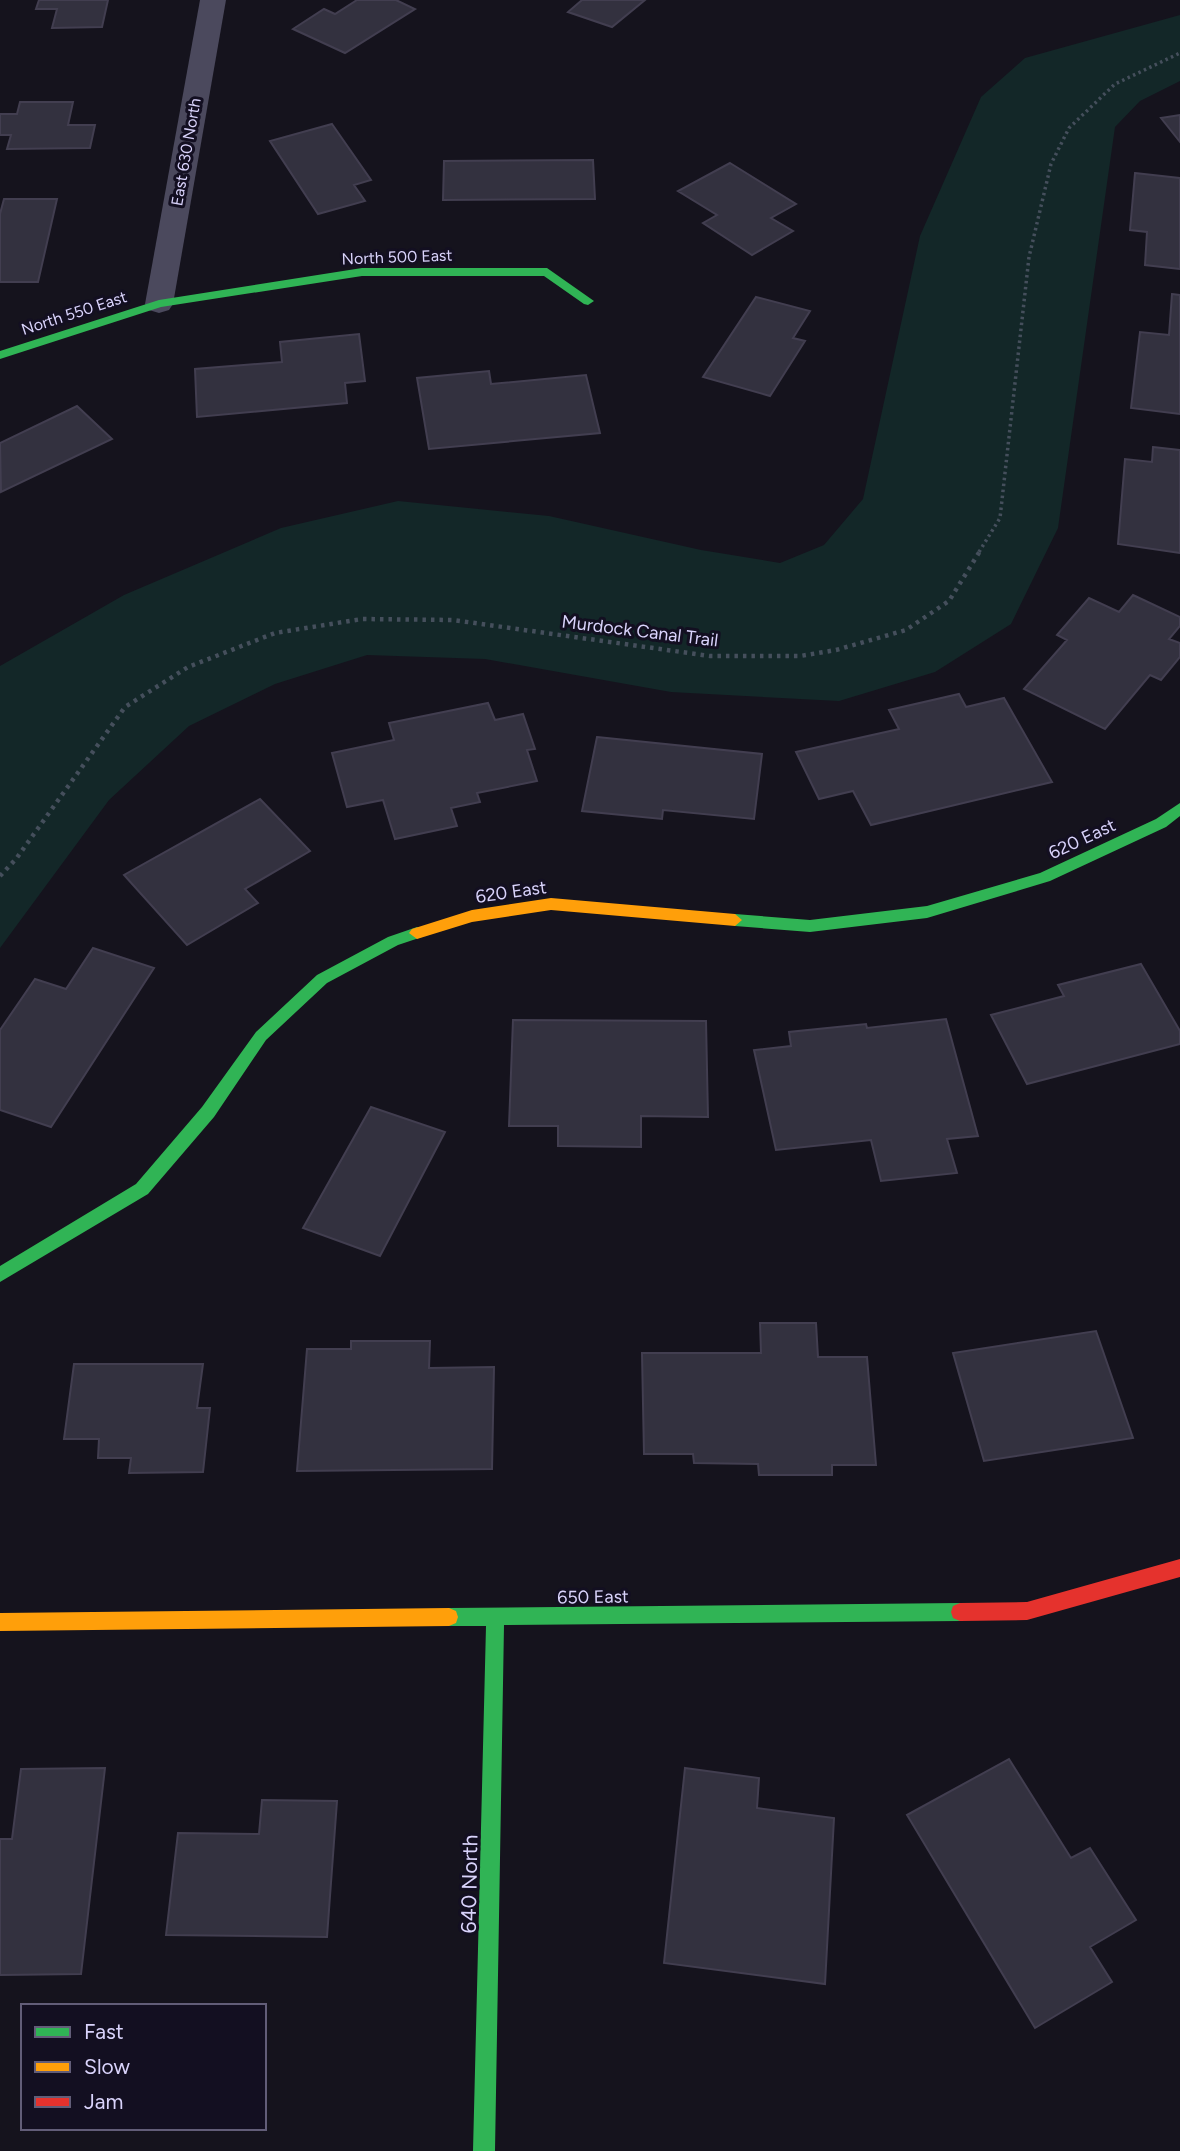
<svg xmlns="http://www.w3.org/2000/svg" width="1180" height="2151" viewBox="0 0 1180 2151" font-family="Figtree,sans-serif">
<rect width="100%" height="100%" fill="#15131d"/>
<!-- green -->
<path fill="#132728" d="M1180,15V81L1140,101L1115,127L1058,528L1011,624L935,672L839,701L671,692L485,659L367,655L275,684L189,726L109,800L0,948V666L124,595L281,528L398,501L549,516L701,550L780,563L824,545L863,499L920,236L981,97L1025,58Z"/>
<!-- building -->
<path fill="#33313f" stroke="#423e50" stroke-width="2" d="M39,0H108L102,27L52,28L57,9H36Z
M357,0H396L415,9L345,53L293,29L324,9L335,14Z
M582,0H645L612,27L568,12Z
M20,102H73L68,125H95L90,148L7,149L11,135H0V114H17Z
M1180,115V142L1161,118Z
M332,124L371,180L354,185L365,201L318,214L270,141Z
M593,160L595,199L443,200L444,161Z
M730,163L796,204L771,218L793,231L752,255L703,223L717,215L678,191Z
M1135,173L1180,178V269L1145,265L1147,232L1130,230Z
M4,199H57L38,282H0V214Z
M1172,294L1180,295V414L1131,408L1140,332L1169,335Z
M756,297L810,311L793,338L805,341L770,396L703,377Z
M359,334L365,381L345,383L347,403L197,417L195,369L282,362L280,342Z
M489,371L491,384L586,375L600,433L429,449L417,378Z
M77,406L112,439L1,492L0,443Z
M1153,447L1180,450V553L1118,544L1125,459L1152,462Z
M1133,595L1180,617V626L1169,639L1180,643V657L1161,680L1150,675L1105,729L1024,689L1067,640L1057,635L1089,598L1119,612Z
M959,694L966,707L1004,698L1052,782L871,825L853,791L819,799L796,752L899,729L889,710Z
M488,703L495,720L523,714L535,749L527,750L537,781L477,793L480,802L451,808L457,826L395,839L383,800L347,807L332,753L394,740L389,723Z
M597,737L762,754L754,819L663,810L662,819L582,811Z
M260,799L310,851L245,889L258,903L187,945L124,875Z
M93,948L154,968L51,1127L0,1110V1030L35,979L66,989Z
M1141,964L1180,1031V1044L1027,1084L991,1015L1064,996L1058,985Z
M946,1019L978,1136L947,1139L957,1173L881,1181L871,1140L776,1150L754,1050L791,1046L789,1032L866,1024L867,1028Z
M513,1020L706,1021L708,1117L641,1116V1147L558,1146V1126H509Z
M371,1107L445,1132L380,1256L303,1228Z
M760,1323H816L818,1357H867L876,1465H832V1475H759L758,1464L694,1463L693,1454H644L642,1353H761Z
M1096,1331L1133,1438L984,1461L953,1353Z
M351,1341H430L429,1368L494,1367L492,1469L297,1471L307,1349H351Z
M74,1364H203L197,1408H210L203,1472L129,1473L131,1458H98L99,1439H64Z
M1009,1759L1071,1858L1090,1848L1136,1920L1090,1947L1112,1982L1035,2028L907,1815Z
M105,1768L81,1974L0,1975V1839H12L21,1769Z
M685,1768L759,1778L757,1808L834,1818L825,1984L664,1963Z
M262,1800L337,1801L327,1937L166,1935L178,1833L259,1834Z"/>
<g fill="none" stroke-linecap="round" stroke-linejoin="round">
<!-- path-far1 -->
<path stroke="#454f5c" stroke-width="3.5" stroke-dasharray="2.5 3.5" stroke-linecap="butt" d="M979,552L1000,518L1029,257L1051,164L1069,128L1115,84L1180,53"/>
<!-- path -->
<path stroke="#454f5c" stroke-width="4.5" stroke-dasharray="3.5 5" stroke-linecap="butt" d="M0,876L16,859L125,707L188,667L275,633L362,619L453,620L710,656H800L836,650L906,630L949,601L980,551"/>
<!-- street -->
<path fill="#4b495d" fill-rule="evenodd" d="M200,0H226L173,304L169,310L159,313L149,310L145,304Z"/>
<!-- fast -->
<path fill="#30b455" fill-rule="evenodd" d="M362,268H547L594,301L588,305L584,304L544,276H362L161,307L0,359V351L159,300Z
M1180,803V816L1166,827L1050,881L927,918L810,932L735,926L728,920L735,914L810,920L927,906L1040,873L1156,819Z
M417,927L422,929L425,933L422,937L398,945L327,983L266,1040L214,1117L148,1194L0,1282V1266L136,1184L202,1107L256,1032L317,975L388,937Z
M960,1603L967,1606L969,1612L967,1618L960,1621L504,1625L495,2151H473L486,1626H449L442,1623L440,1617L442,1611L449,1608Z"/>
<!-- slow -->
<path fill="#ff9f0a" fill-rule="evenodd" d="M551,898L735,914L742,920L735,926L551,910L472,922L417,939L409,933L412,929L472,910Z
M449,1608L456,1611L458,1617L456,1623L449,1626L0,1631V1613Z"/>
<!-- jam -->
<path fill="#e5322d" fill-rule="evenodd" d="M1180,1559V1577L1027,1620L960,1621L953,1618L951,1612L953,1606L960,1603L1027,1602Z"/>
</g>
<g text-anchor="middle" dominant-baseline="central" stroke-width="6" stroke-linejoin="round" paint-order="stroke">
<!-- far-street labels -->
<g font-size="16" fill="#d9d3fb" stroke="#130f21">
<text transform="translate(186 152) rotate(-80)">East 630 North</text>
<text transform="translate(397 257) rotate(-2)">North 500 East</text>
<text transform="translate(74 313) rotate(-18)">North 550 East</text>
</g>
<!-- street labels -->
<g font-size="18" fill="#d9d3fb" stroke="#130f21">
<text transform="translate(640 631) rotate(7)">Murdock Canal Trail</text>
<text transform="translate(1082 839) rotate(-25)">620 East</text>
<text transform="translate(511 892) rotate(-8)">620 East</text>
<text transform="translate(593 1597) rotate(-1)">650 East</text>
</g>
<!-- near-street labels -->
<g font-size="21" fill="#d9d3fb" stroke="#130f21">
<text transform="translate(469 1884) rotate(-89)">640 North</text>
</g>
</g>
<!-- legend -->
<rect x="21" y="2004" width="245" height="126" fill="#130f21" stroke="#625d78" stroke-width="2"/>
<rect x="35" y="2027" width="35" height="10" fill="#30b455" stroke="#625d78" stroke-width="2"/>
<text x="84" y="2039" font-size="21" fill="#d9d3fb">Fast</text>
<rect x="35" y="2062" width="35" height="10" fill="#ff9f0a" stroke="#625d78" stroke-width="2"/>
<text x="84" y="2074" font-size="21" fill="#d9d3fb">Slow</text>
<rect x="35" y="2097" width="35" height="10" fill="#e5322d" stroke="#625d78" stroke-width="2"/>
<text x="84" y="2109" font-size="21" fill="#d9d3fb">Jam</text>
</svg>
